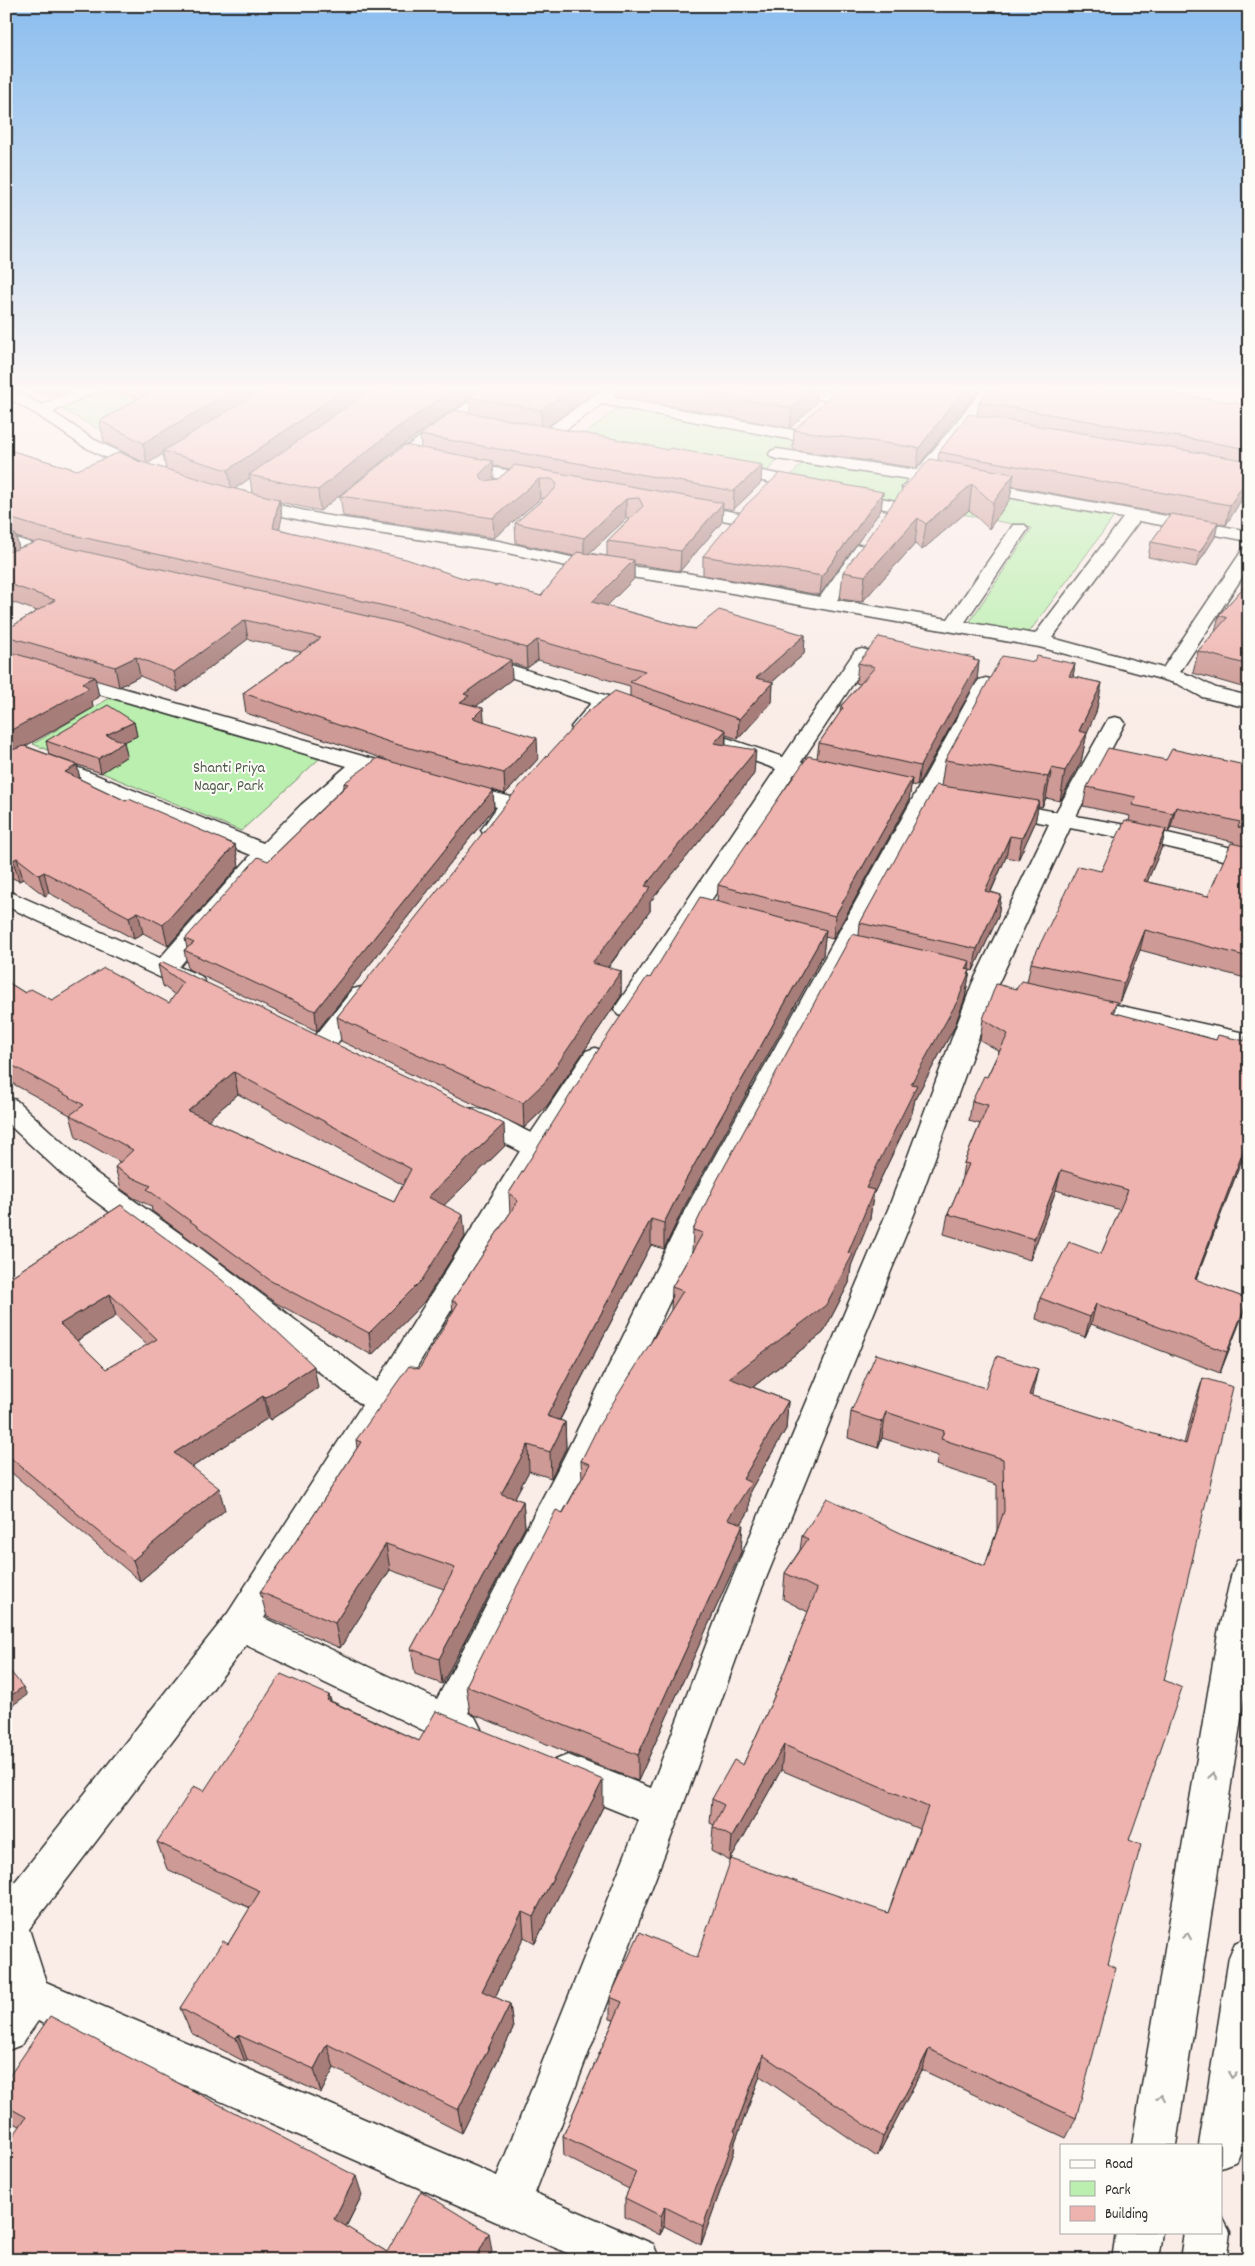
<svg xmlns="http://www.w3.org/2000/svg" width="1255" height="2266" viewBox="0 0 1255 2266" font-family="Dekko,sans-serif">
<rect width="100%" height="100%" fill="#faede8"/>
<filter id="ink" filterUnits="userSpaceOnUse"><feTurbulence type="fractalNoise" baseFrequency=".02" numOctaves="2"/><feDisplacementMap in="SourceGraphic" scale="10" xChannelSelector="R" yChannelSelector="G"/><feConvolveMatrix kernelMatrix="1 2 1 2 8 2 1 2 1" color-interpolation-filters="sRGB"/></filter>
<g filter="url(#ink)">
<!-- green -->
<path fill="#bbefaf" stroke="#738d6d" d="M99,390H193L113,437L60,408Z
M625,402L804,434L765,473L580,438Z
M805,460L923,480L898,502L786,481Z
M942,484L1114,517L1027,635L968,624L1032,528L916,505Z
M118,693L319,759L241,831L33,744Z"/>
<g fill="none" stroke-linecap="round" stroke-linejoin="round">
<defs>
<path id="minor" d="M6,390H15L42,405L75,390H95L92,393L53,412L93,439L151,467L153,471L151,475H139L81,445L36,414L6,397Z
M485,390H503L393,473H381L379,469L381,465Z
M601,390H619L612,397L794,430L800,432L802,435L800,438L794,440L602,404L551,440H539L537,437L539,434Z
M784,390H820L842,394L845,397L842,400L837,402L792,395L787,393Z
M982,390H998L932,473L1249,531V541L1139,521L1052,638L1163,668L1243,549L1249,548V567L1180,672L1192,676L1216,688L1249,696V708L1202,697L1178,684L1161,679L1039,647L686,585L589,571L499,551L323,525L238,506L235,502L238,498L244,497L323,515L499,541L589,561L686,573L820,597L857,545H869L872,549L837,600L948,619L1013,525H1025L1028,529L965,622L1035,634L1123,518L925,482C919,490 916,494 905,492L902,488L909,479L777,459L771,457L769,454L771,451L777,449L917,470Z
M457,461L540,476L546,477L548,481L546,485L540,486L451,470L449,466L451,462Z
M726,464L778,474L784,475L786,479L784,483L778,484L720,473L718,469L720,465Z
M845,491L901,502L904,506L901,510L895,511L839,500L836,496L839,492Z
M686,503L744,514L747,518L744,522L738,523L680,512L677,508L680,504Z
M6,535L47,548L50,552L47,556L41,557L6,546Z
M862,649L869,651L872,655L801,762L814,765L817,770L814,775L806,776L794,774L636,1015L627,1017L618,1015L614,1009L776,769L684,736L681,732L684,728L691,726L783,757L855,651Z
M476,654L611,697L614,701C605,715 591,736 574,731L571,727L591,703L469,664L466,660L469,656Z
M6,655L412,770L415,775L412,780L404,782L366,771C296,829 238,897 179,967L201,976L205,982L201,988L192,990L183,988L6,906V890L160,958L251,855L36,767L33,762L36,757L44,756L52,757L263,843L301,805L347,766L6,667Z
M986,678L993,680L996,684L713,1210L594,1461L468,1713L475,1717L481,1729L475,1741L462,1746L431,1734L246,1645L29,1929L46,1982L497,2176L639,1820L555,1786L549,1773L555,1760L568,1755L651,1788L726,1593L889,1207L972,984L1049,824L992,813L989,808L992,803L1000,801L1056,812L1108,719L1115,717L1122,719L1125,723L1076,816L1159,831L1249,852V866L1159,845L1070,828L998,984L917,1207L760,1593L681,1811L535,2193L653,2244L660,2260H583L38,2021L21,2045L6,2051L8,1992L6,1893L228,1613L362,1405L176,1261L76,1187L6,1122V1097L16,1100L96,1173L196,1245L377,1382L520,1151L462,1122L458,1116L462,1110C484,1103 511,1124 531,1133L586,1051L595,1048L604,1051L608,1057C490,1242 379,1432 264,1618L437,1699L564,1457L685,1210L976,684L979,680Z
M458,783L519,799L522,804L500,835L492,837L484,835L481,830L497,807L450,795L447,790L450,785Z
M362,987L371,989L375,995L371,1001L331,1051L322,1053L313,1051L309,1045L313,1039L353,989Z
M1080,997L1249,1034V1050L1071,1011L1067,1005L1071,999Z"/>
<path id="secondary" d="M1249,1557V1666L1176,2145H1132L1218,1633L1232,1572L1237,1561Z
M1249,1937V2104L1243,2145L1237,2161L1221,2167V2145H1199L1229,1957L1235,1943Z
M1221,2215L1230,2232L1226,2260H1180L1184,2232H1221Z
M1116,2232H1162L1158,2260H1112Z"/>
</defs>
<!-- minor casing -->
<use href="#minor" stroke="#2b2b2b" stroke-width="3"/>
<!-- secondary casing -->
<use href="#secondary" stroke="#2b2b2b" stroke-width="3"/>
<!-- minor -->
<use href="#minor" fill="#fdfcf7" fill-rule="evenodd"/>
<!-- secondary -->
<use href="#secondary" fill="#fdfcf7" fill-rule="evenodd"/>
</g>
<!-- wall -->
<path fill="#cd9a96" stroke="#2b2b2b" fill-rule="evenodd" d="M30,390H69L50,397Z
M109,390H599L547,426L761,483L733,510L723,508L722,522L680,571L634,564V579L607,606L688,628L805,635L804,654L772,682H773L772,702L738,739L726,735V745L754,774L650,902V911L608,968L621,971V996L547,1106L524,1128L341,1041L337,1017L630,696V686L538,660L527,668L511,663L512,679L476,706L484,721L538,759L505,794L493,790L494,808L317,1031L188,969L184,950L187,948L185,939L268,861L344,787V783L387,760L246,713L243,693L301,652L248,639L178,692L140,676L119,687L95,680L99,697L92,701L93,708L25,746L77,765L80,779L126,801L235,845L239,866L168,946L143,933L134,939L49,893L45,896L23,879L19,881L6,875V630L37,611L6,600V449L77,470L138,461L145,463L104,442L100,421L139,398ZM469,399L470,413L420,435L421,448L340,496L343,516L494,538L540,499L544,498L515,523L516,543L574,556L541,596L469,580L279,529L282,517L280,502L320,511L396,450ZM163,454L166,469L147,464ZM493,466L510,469L498,479L494,480ZM250,478L252,493L235,489ZM630,518L607,541V556L589,553L626,519ZM16,537L35,543L19,548Z
M616,390H817L816,404L790,428L616,396Z
M837,390H980L952,422L917,468L793,450L794,430Z
M988,390H1158L1157,391L1249,405V504L1240,502L1226,525L1218,523L1215,537L1196,567L1148,557L1151,542L1170,515L1012,486L1010,499L989,529L969,510L922,550L915,544L862,602L840,599L843,572L938,460L939,452L977,415L979,402Z
M883,492L881,510L820,595L703,575V556Z
M1249,581V689L1193,673L1198,651L1215,632L1219,615Z
M974,658V660L979,661L977,680L917,786L911,785L909,801L833,939L825,937L823,955L683,1209L664,1249L651,1245L560,1420L565,1422L566,1448L551,1478L529,1471L514,1499L523,1501L525,1527L442,1684L415,1674L411,1649L444,1589L390,1570L340,1648L267,1617L260,1592L308,1524L357,1448L356,1440L419,1369L453,1313L452,1301L510,1213L509,1193L650,978L717,902L718,885L817,758L819,743L840,713L841,706L860,684L856,683L858,663Z
M1034,662L1075,664L1073,677L1102,683L1096,712L1087,732L1081,762L1060,801L1046,798L1042,807L1038,806L1035,823L1018,860L1006,857L991,892L1001,895L998,917L973,971L970,970L965,998L954,1028L915,1099L912,1113L873,1195L870,1219L851,1266L849,1283L823,1333L753,1387L788,1401L786,1429L750,1491L749,1511L741,1524V1552L638,1781L470,1713L466,1686L582,1478L581,1461L671,1310L672,1287L692,1252L693,1230L859,935L860,923L941,786L945,760Z
M134,722L137,736L124,742L127,756L101,773L49,755L46,741Z
M1166,760L1249,766V979L1140,950L1119,1003H1116L1114,1013L1216,1040L1244,1041L1249,1023V1164L1241,1162L1196,1280L1248,1299L1241,1319L1220,1373L1091,1324L1085,1337L1036,1319L1040,1298L1101,1254L1120,1210L1056,1190L1030,1260L944,1234L948,1214L961,1183L964,1163L980,1124L969,1121L972,1101L987,1077L999,1051L980,1040L983,1019L1016,989L1027,982L1031,963L1101,871L1129,821L1130,816L1083,806L1087,787ZM1171,827L1234,842L1208,896L1147,882L1161,849L1165,832L1168,833Z
M158,965L505,1146L444,1205L465,1237L424,1302L372,1355L276,1303L152,1211L151,1206L134,1198L121,1189L115,1167L120,1162L76,1137L70,1115L6,1080V981L25,993L52,1000L169,1003L175,995L163,986ZM238,1094L403,1185L394,1202L208,1120Z
M121,1205L318,1388L270,1420L268,1418L192,1467L225,1510L140,1581L6,1468V1269L12,1276ZM116,1316L147,1345L106,1369L77,1341Z
M1203,1378L1164,1680L1129,1840L1108,1964L1076,2118L1066,2138L922,2070L877,2157L760,2076L735,2142L734,2152L701,2245L664,2226L660,2235L625,2217V2198L629,2189L564,2156L563,2136L614,2020L610,2019V1997L697,1958L888,1913L919,1829L781,1770L730,1861L711,1851L713,1827L714,1825L710,1823L712,1799L743,1765L774,1697L808,1612L783,1599L785,1573L800,1550L802,1536L905,1535L985,1566L997,1530V1485L936,1465L938,1456L882,1438L878,1448L848,1438L851,1412L985,1388L1032,1396L1184,1444L1194,1405Z
M329,1695L331,1701L419,1741L603,1807L535,1943L524,1937L495,1997L510,2004L513,2029L462,2133L334,2068L321,2093L247,2059L245,2062L191,2033L180,2008L228,1944L250,1908L167,1869L157,1842L204,1791Z
M6,2081L362,2195L346,2227L387,2252H492L6,2260L20,2126L7,2120L6,2118Z"/>
<!-- shaded-wall -->
<path fill="#a77d7a" stroke="#2b2b2b" d="M49,390H69L50,397Z
M142,390H161L144,400Z
M234,390H270L163,451V454L147,464L143,443Z
M344,390H374L249,475L250,478L232,491L228,470Z
M453,390H483L469,397V399L396,450L320,511L318,490L394,430Z
M570,390H599L542,430L541,410Z
M812,390H817L816,404L790,428L792,408Z
M966,390H980L952,422L917,468L919,448L954,402Z
M493,461L494,480L480,495L479,475Z
M762,465L761,483L733,510L734,491Z
M1014,474L1010,499L989,529L993,503Z
M539,479L540,499L494,538L493,518Z
M1245,482L1240,502L1226,525L1230,505Z
M972,484L969,510L922,550L926,524Z
M883,492L881,510L820,595L822,576Z
M279,499L282,517L276,546L273,528Z
M626,499V519L584,558V538Z
M723,503L722,522L680,571L681,551Z
M918,518L915,544L862,602L865,576Z
M1218,522L1215,537L1196,567L1200,552Z
M15,534L20,552L6,558V537Z
M634,560V579L592,621V602Z
M245,620L248,639L178,692L174,672Z
M805,635L804,654L754,698L756,678Z
M537,640L538,660L527,668L526,648Z
M136,657L140,676L119,687L115,667Z
M974,658L972,674L979,661L977,680L917,786L920,766Z
M511,660L512,679L470,711L460,702L464,694Z
M1075,664L1070,692L1069,676Z
M95,677L99,697L92,701L93,708L6,757V733L82,683Z
M773,682L772,702L738,739L739,719Z
M1102,683L1096,712L1086,735L1087,733L1081,762L1060,801L1065,771L1079,731Z
M483,708L485,728L473,718Z
M134,722L137,736L109,749L106,735Z
M726,730L725,753L714,743Z
M537,738L538,759L505,794L504,773Z
M124,742L127,756L101,773L98,759Z
M756,750L754,774L650,902V911L592,988V963L645,886Z
M77,765L81,785L65,772Z
M1052,768L1046,798L1042,807L1048,777Z
M912,779L909,801L833,939L835,916Z
M493,790L494,808L317,1031L315,1011Z
M1039,801L1035,823L1018,860L1022,838Z
M1176,807L1171,827L1168,833L1173,813Z
M1166,829L1161,849L1139,901L1144,881Z
M1010,836L1006,857L981,913L985,891Z
M235,845L239,866L168,946L163,925Z
M17,858L23,879L19,881L13,860Z
M44,872L49,893L45,896L39,875Z
M1001,895L998,917L973,971L977,949Z
M138,912L143,933L134,939L129,917Z
M826,930L823,955L683,1209L664,1249V1223L684,1183Z
M1145,930L1140,950L1119,1003L1124,983Z
M970,961L968,976L970,970L965,998L954,1028L915,1099L912,1113L873,1195L870,1219L851,1266L849,1283L823,1333L728,1406L729,1378L848,1253L866,1188L911,1084Z
M621,971V996L547,1106L524,1128L523,1103Z
M234,1072L238,1094L193,1133L188,1111Z
M504,1124L505,1146L430,1219L428,1197Z
M1247,1141L1241,1162L1188,1300L1195,1279Z
M1061,1170L1056,1190L1030,1260L1034,1239Z
M463,1215L465,1237L424,1302L372,1355L369,1333Z
M651,1219V1245L548,1442L547,1416Z
M110,1294L116,1316L68,1346L60,1324Z
M1248,1299L1241,1319L1220,1373L1227,1352Z
M1096,1304L1091,1324L1085,1337L1090,1317Z
M314,1366L318,1388L270,1420L265,1398Z
M1038,1369L1032,1395L1023,1422L1029,1395Z
M263,1396L268,1418L180,1475L174,1453Z
M788,1401L786,1429L750,1491L749,1511L727,1547L728,1519L743,1479Z
M886,1412L882,1438L878,1448L882,1422Z
M565,1422L566,1448L551,1478L550,1452Z
M528,1445L529,1471L503,1520L501,1494Z
M219,1488L225,1510L140,1581L133,1560Z
M523,1501L525,1527L442,1684L439,1659Z
M743,1524L741,1552L638,1781V1755Z
M386,1544L390,1570L340,1648L335,1623Z
M23,1687L27,1695L6,1710V1699Z
M329,1695L335,1723L327,1700Z
M784,1745L781,1770L730,1861L732,1837Z
M603,1780V1807L535,1943L533,1917Z
M522,1912L524,1937L486,2016L482,1991Z
M510,2004L513,2029L462,2133L458,2110Z
M238,2035L247,2059L245,2062L236,2038Z
M327,2044L334,2068L321,2093L314,2069Z
M929,2049L922,2070L877,2157L883,2137Z
M763,2055L760,2076L735,2142L734,2152L701,2245L703,2226L734,2131Z
M356,2176L362,2195L340,2238L334,2219Z
M665,2207L664,2226L660,2235L661,2216Z
M489,2233L492,2252L488,2260H475Z"/>
<!-- building -->
<path fill="#eeb3ae" stroke="#2b2b2b" fill-rule="evenodd" d="M153,390H234L143,443L100,421Z
M262,390H344L228,470L163,451Z
M370,390H453L394,430L318,490L249,475Z
M479,390H570L541,410L469,397Z
M692,390H812L792,408Z
M837,390H966L954,402L919,448L794,430Z
M988,390H1149L1249,405V449L979,402Z
M454,410L638,443L667,450L670,448L762,465L734,491L420,435Z
M969,414L1249,461V483L1245,482L1230,505L939,452Z
M405,445L493,461L479,475L484,481L498,479L515,465L723,503L681,551L607,541L643,506L639,498L626,499L584,538L515,523L554,490L557,484L552,479H539L493,518L340,496Z
M6,449L77,470L120,452L138,461L231,488L279,499L273,528L406,559L469,580L470,579L496,586L498,584L541,596L577,552L634,560L592,602L688,628L695,629L719,610L805,635L756,678L773,682L739,719L630,682L645,671L537,640L526,648L411,612L42,528L6,517Z
M930,459L1014,474L993,503L972,484L926,524L918,518L865,576L843,572L905,486Z
M780,473L883,492L822,576L703,556L746,505Z
M1171,514L1218,522L1200,552L1151,542Z
M6,531L15,534L6,537Z
M39,541L397,623L511,660L464,694L469,696L460,702L483,708L473,718L537,738L504,773L395,744L243,693L321,638L245,620L174,672L136,657L115,667L6,636V630L55,600L6,583V553Z
M1249,581V665L1198,651L1227,618L1219,615Z
M879,637L974,658L973,660L979,661L920,766L819,743L843,708L841,706L875,667L858,663Z
M6,651L95,677L82,683L89,688L6,733Z
M1002,656L1034,662L1037,656L1075,664L1069,676L1102,683L1079,731L1087,733L1065,771L1052,768L1048,777L945,760Z
M615,691L726,730L714,743L756,750L645,886L651,887L592,963L621,971L546,1081L523,1103L337,1017L519,787L587,712Z
M108,705L134,722L106,735L124,742L98,759L46,741Z
M24,746L77,765L65,772L126,801L129,799L235,845L163,925L138,912L129,917L44,872L39,875L17,858L13,860L6,857V752Z
M1108,748L1166,760L1172,749L1249,766V830L1238,827L1240,822L1176,807L1173,813L1132,805L1136,797L1087,787Z
M808,756L912,779L835,916L718,885Z
M378,758L493,790L315,1011L184,950L194,943L185,939L258,857L268,861L348,784L344,783Z
M936,785L1039,801L1022,838L1010,836L985,891L1001,895L977,949L860,923Z
M1125,820L1166,829L1144,881L1208,896L1231,843L1249,847V957L1145,930L1124,983L1031,963L1078,866L1101,871Z
M700,897L826,930L684,1183L664,1223L651,1219L547,1416L565,1422L550,1452L528,1445L501,1494L523,1501L439,1659L411,1649L455,1568L386,1544L335,1623L260,1592L308,1524L361,1442L356,1440L409,1366L419,1369L458,1303L452,1301L518,1201L509,1193L602,1044L647,977L650,978Z
M852,934L970,961L966,969L970,970L958,1000L911,1084L917,1085L866,1188L874,1190L848,1253L853,1254L826,1305L729,1378L788,1401L743,1479L751,1483L728,1519L743,1524L638,1755L466,1686L556,1510L563,1513L590,1464L581,1461L599,1425L683,1291L672,1287L703,1233L693,1230L716,1182Z
M163,962L504,1124L428,1197L463,1215L422,1280L369,1333L271,1281L147,1189L151,1186L129,1176L115,1167L133,1150L70,1115L84,1105L6,1062V981L25,993L31,989L52,1000L104,968L169,1003L183,983L158,965ZM234,1072L411,1169L394,1202L188,1111Z
M1022,981L1117,1002L1112,1012L1216,1040L1218,1035L1245,1041L1248,1030H1249V1142L1247,1141L1195,1279L1248,1299L1227,1352L1096,1304L1090,1317L1040,1298L1069,1242L1101,1254L1128,1190L1061,1170L1034,1239L948,1214L969,1164L964,1163L988,1105L972,1101L984,1076L987,1077L1008,1034L983,1019L996,984L1016,989Z
M121,1205L222,1280L314,1366L265,1398L263,1396L174,1453L219,1488L133,1560L6,1454V1269L12,1276ZM110,1294L157,1339L106,1369L60,1324Z
M876,1354L985,1388L997,1356L1038,1369L1029,1395L1186,1444L1203,1378L1233,1387L1164,1680L1182,1688L1129,1840L1141,1845L1108,1964L1116,1968L1076,2118L929,2049L883,2137L763,2055L734,2131L736,2132L703,2226L665,2207L661,2216L625,2198L636,2172L563,2136L622,2002L610,1997L640,1932L697,1958L731,1859L888,1913L928,1807L784,1745L732,1837L713,1827L724,1805L712,1799L734,1760L743,1765L774,1697L817,1589L785,1573L808,1539L802,1536L827,1498L905,1535L985,1566L1004,1511L1003,1459L941,1439L944,1431L886,1412L882,1422L851,1412Z
M6,1666L23,1687L6,1699Z
M281,1674L329,1695L327,1700L419,1741L436,1711L603,1780L533,1917L522,1912L482,1991L510,2004L458,2110L327,2044L314,2069L238,2035L236,2038L180,2008L223,1941L228,1944L260,1891L157,1842L194,1786L204,1791Z
M50,2016L356,2176L334,2219L387,2252L421,2191L489,2233L475,2260H6V2147L26,2117L6,2106V2081Z"/>
<!-- one-way arrows -->
<defs><path id="oneway-chevron" d="M-2-3.5L2.5 0L-2 3.5" fill="none" stroke-width="1.6" stroke-linecap="round" stroke-linejoin="round" transform="scale(1.25)"/></defs>
<g stroke="#9e9e9b">
<use href="#oneway-chevron" transform="translate(1213 1776) rotate(-81)"/>
<use href="#oneway-chevron" transform="translate(1187 1936) rotate(-81)"/>
<use href="#oneway-chevron" transform="translate(1232 2075) rotate(99)"/>
<use href="#oneway-chevron" transform="translate(1161 2097) rotate(-81)"/>
</g>
</g>
<!-- sky -->
<linearGradient id="sky" x2="0" y2="1"><stop stop-color="#8abdee"/><stop offset="0.55" stop-color="#fdf7f5"/><stop offset="1" stop-color="#fdf7f5" stop-opacity="0"/></linearGradient>
<rect width="1255" height="707" fill="url(#sky)"/>
<g text-anchor="middle" dominant-baseline="central" stroke-width="4" stroke-linejoin="round" paint-order="stroke">
<!-- far-park labels -->
<g font-size="16" fill="#4f5c4c" stroke="#fdfcf7">
<text x="229" y="768">Shanti Priya<tspan x="229" dy="18">Nagar, Park</tspan></text>
</g>
</g>
<!-- margin -->
<rect width="1255" height="2266" fill="none" stroke="#fdfcf7" stroke-width="25"/>
<rect x="12" y="12" width="1230" height="2241" fill="none" stroke="#2b2b2b" stroke-width="2" filter="url(#ink)"/>
<!-- legend -->
<rect x="1060" y="2144" width="162" height="90" fill="#fdfcf7" stroke="#a9a8a5"/>
<rect x="1070" y="2160" width="25" height="8" fill="#fdfcf7" stroke="#a9a8a5"/>
<text x="1105" y="2168" font-size="15" fill="#2b2b2b">Road</text>
<rect x="1070" y="2181" width="25" height="15" fill="#bbefaf" stroke="#a9a8a5"/>
<text x="1105" y="2194" font-size="15" fill="#2b2b2b">Park</text>
<rect x="1070" y="2206" width="25" height="15" fill="#eeb3ae" stroke="#a9a8a5"/>
<text x="1105" y="2218" font-size="15" fill="#2b2b2b">Building</text>
</svg>
